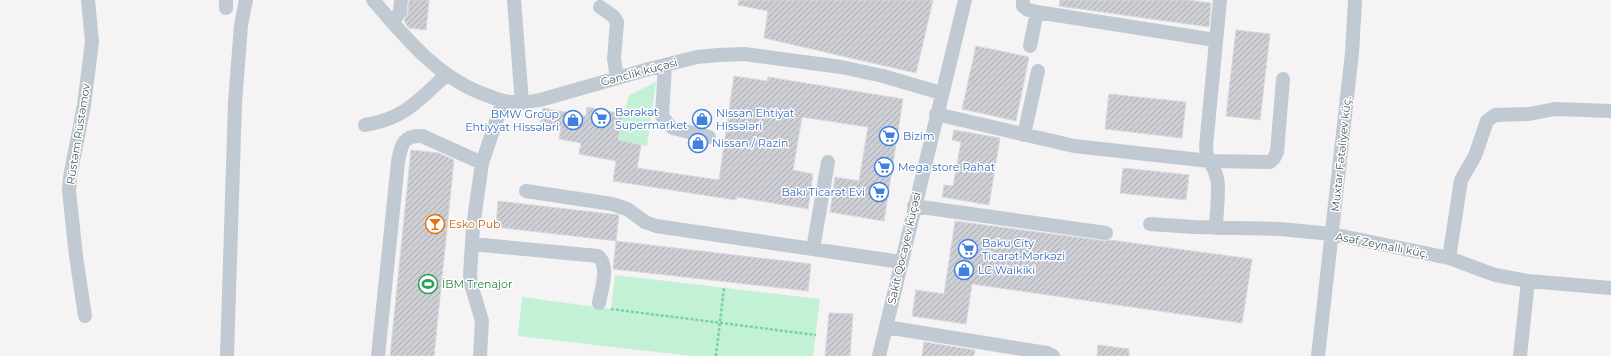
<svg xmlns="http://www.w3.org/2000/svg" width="1611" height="356" viewBox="0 0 1611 356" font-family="Montserrat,sans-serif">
<defs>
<pattern id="building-hatch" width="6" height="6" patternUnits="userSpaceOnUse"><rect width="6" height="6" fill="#cdcfd5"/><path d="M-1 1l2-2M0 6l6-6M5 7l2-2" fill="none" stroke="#a8abb0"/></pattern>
</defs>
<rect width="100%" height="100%" fill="#f5f3f3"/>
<!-- green -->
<path fill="#c3f1d5" d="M656,82L647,146L618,140L623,114L629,95Z
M615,275L820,299L813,356H691L518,336L522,297L611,309Z"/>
<!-- building -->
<path fill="url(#building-hatch)" stroke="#d7d9de" d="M409,0H429L426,30L409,28L404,21L408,13Z
M739,0H933L916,73L764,38L768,11L738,5Z
M1060,0H1187L1211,3L1209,27L1059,6Z
M1236,30L1270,34L1260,120L1226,116Z
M976,46L1029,57L1016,121L962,109Z
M734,76L767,81L768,77L903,99L884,221L830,212L835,177L859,181L868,127L802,117L793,170L813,174L808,209L737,197L736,200L613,181L616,161L579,154L581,143L559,139L561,127L540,122L543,108L586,116L587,107L623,114L618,140L641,145L637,168L719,180Z
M1109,94L1186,102L1182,138L1105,129Z
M954,130L1000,138L989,205L942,197L944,185L953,186L961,142L952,140Z
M411,150L439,153L454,160L434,356H390Z
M1123,168L1189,175L1186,200L1120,193Z
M498,201L619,215L616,241L496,227Z
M955,221L1105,241L1110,240L1252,259L1242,323L972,284L966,324L912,316L916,290L944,294Z
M616,241L811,264L808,291L613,269Z
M829,313L853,314L850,356H825Z
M924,342L975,350L974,356H922Z
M1098,345L1129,349V356H1097Z"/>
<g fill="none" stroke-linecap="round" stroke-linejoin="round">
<!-- path -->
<path stroke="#7ad0a6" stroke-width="2.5" stroke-dasharray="3 2" stroke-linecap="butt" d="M611,309L816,335
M716,356L724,288"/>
<!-- minor -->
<path stroke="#c1cad2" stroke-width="14" d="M373,0C406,38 439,80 489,96C496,99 504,102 512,102C521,103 530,102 540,100L649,69L697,57L718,55L744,54L841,67L883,76L941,93
M514,0L522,103
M1023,0V6L1028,10L1037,12L1215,40
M600,7L613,16L617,22L614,59L617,78
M226,8V0
M392,22L400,12L401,0
M1030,46L1037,12
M665,65L662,116L668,124L673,128L709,137
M936,114L1074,146L1209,161L1270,162L1274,158L1277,152L1283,79
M365,125C404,119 419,100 446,75
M1024,135L1038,71
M526,191L612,204L627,209L645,222L656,226L901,262
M914,206L1106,233
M1150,224L1194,227L1280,229L1332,234L1449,258L1495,275L1528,281L1611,288
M1216,228C1216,214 1220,191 1217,178C1214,164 1206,162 1206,146L1220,0
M472,244L598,256C610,266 601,290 599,303
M813,249L828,162
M1449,258L1461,180L1475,156L1487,121L1495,115L1529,114L1555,109L1611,111
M85,316L76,256L69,191L70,177L84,105L92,42L88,0
M886,327L1047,353L1053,356
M227,356L235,103L241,25L246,0
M378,356L398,162C401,145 403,135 422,136L482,163
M480,356L482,321L471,284L470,275L473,227L482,163L503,101
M879,356L965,0
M1318,356L1352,53L1355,0
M1520,356L1528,281"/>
</g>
<!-- icons -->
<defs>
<symbol id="supermarket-ring" viewBox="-11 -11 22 22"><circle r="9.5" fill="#fff" stroke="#3f7fe0" stroke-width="1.5"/><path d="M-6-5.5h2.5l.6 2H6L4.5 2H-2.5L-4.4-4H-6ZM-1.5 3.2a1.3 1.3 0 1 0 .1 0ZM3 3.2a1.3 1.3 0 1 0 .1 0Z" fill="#3f7fe0"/></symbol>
<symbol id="shop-ring" viewBox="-11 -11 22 22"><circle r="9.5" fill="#fff" stroke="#3f7fe0" stroke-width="1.5"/><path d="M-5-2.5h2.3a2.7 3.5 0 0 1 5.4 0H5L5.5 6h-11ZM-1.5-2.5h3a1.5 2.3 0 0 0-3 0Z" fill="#3f7fe0"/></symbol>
<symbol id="bar-ring" viewBox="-11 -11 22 22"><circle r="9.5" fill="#fff" stroke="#e8710a" stroke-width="1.5"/><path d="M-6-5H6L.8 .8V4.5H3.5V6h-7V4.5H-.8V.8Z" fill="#e8710a"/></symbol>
<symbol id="stadium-ring" viewBox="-11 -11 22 22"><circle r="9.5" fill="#fff" stroke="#2e9e5b" stroke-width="1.5"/><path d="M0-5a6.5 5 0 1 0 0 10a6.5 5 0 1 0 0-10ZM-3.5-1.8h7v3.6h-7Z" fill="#2e9e5b"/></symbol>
</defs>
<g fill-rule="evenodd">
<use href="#supermarket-ring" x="590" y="107" width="22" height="22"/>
<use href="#shop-ring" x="691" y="108" width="22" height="22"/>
<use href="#shop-ring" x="562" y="109" width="22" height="22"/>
<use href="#supermarket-ring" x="878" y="125" width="22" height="22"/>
<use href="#shop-ring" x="687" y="132" width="22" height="22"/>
<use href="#supermarket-ring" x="873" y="156" width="22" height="22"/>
<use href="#supermarket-ring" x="868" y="181" width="22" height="22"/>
<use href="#bar-ring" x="424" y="213" width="22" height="22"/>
<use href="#supermarket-ring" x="957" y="238" width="22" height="22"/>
<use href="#shop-ring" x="953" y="259" width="22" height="22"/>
<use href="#stadium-ring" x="417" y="273" width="22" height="22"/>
</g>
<g text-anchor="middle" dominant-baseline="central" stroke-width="3" stroke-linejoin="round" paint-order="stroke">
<!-- street labels -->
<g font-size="11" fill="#4a5661" stroke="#fff">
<text transform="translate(639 72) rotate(-15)">Gənclik küçəsi</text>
<text transform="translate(78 134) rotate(-81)">Rüstəm Rüstəmov</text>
<text transform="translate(1341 154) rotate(-84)">Muxtar Fətəliyev küç.</text>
<text transform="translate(1382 245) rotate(11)">Asəf Zeynallı küç.</text>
<text transform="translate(904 248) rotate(-77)">Sakit Qocayev küçəsi</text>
</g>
<!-- shop labels -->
<g font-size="11" fill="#366cbe" stroke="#fff" text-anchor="start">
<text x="615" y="112">Bərəkət<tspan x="615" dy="13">Supermarket</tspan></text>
<text x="716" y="113">Nissan Ehtiyat<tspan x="716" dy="13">Hissələri</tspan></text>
<text x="559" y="114" text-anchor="end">BMW Group<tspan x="559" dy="13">Ehtiyyat Hissələri</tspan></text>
<text x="903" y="136">Bizim</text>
<text x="712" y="143">Nissan / Razin</text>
<text x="898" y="167">Mega store Rahat</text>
<text x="865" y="192" text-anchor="end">Bakı Ticarət Evi</text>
<text x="982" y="243">Baku City<tspan x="982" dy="13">Ticarət Mərkəzi</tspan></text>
<text x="978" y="270">LC Waikiki</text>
</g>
<!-- food labels -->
<g font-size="11" fill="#c56008" stroke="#fff" text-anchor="start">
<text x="449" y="224">Esko Pub</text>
</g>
<!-- leisure labels -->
<g font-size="11" fill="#27864d" stroke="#fff" text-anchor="start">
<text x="442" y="284">İBM Trenajor</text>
</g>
</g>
</svg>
